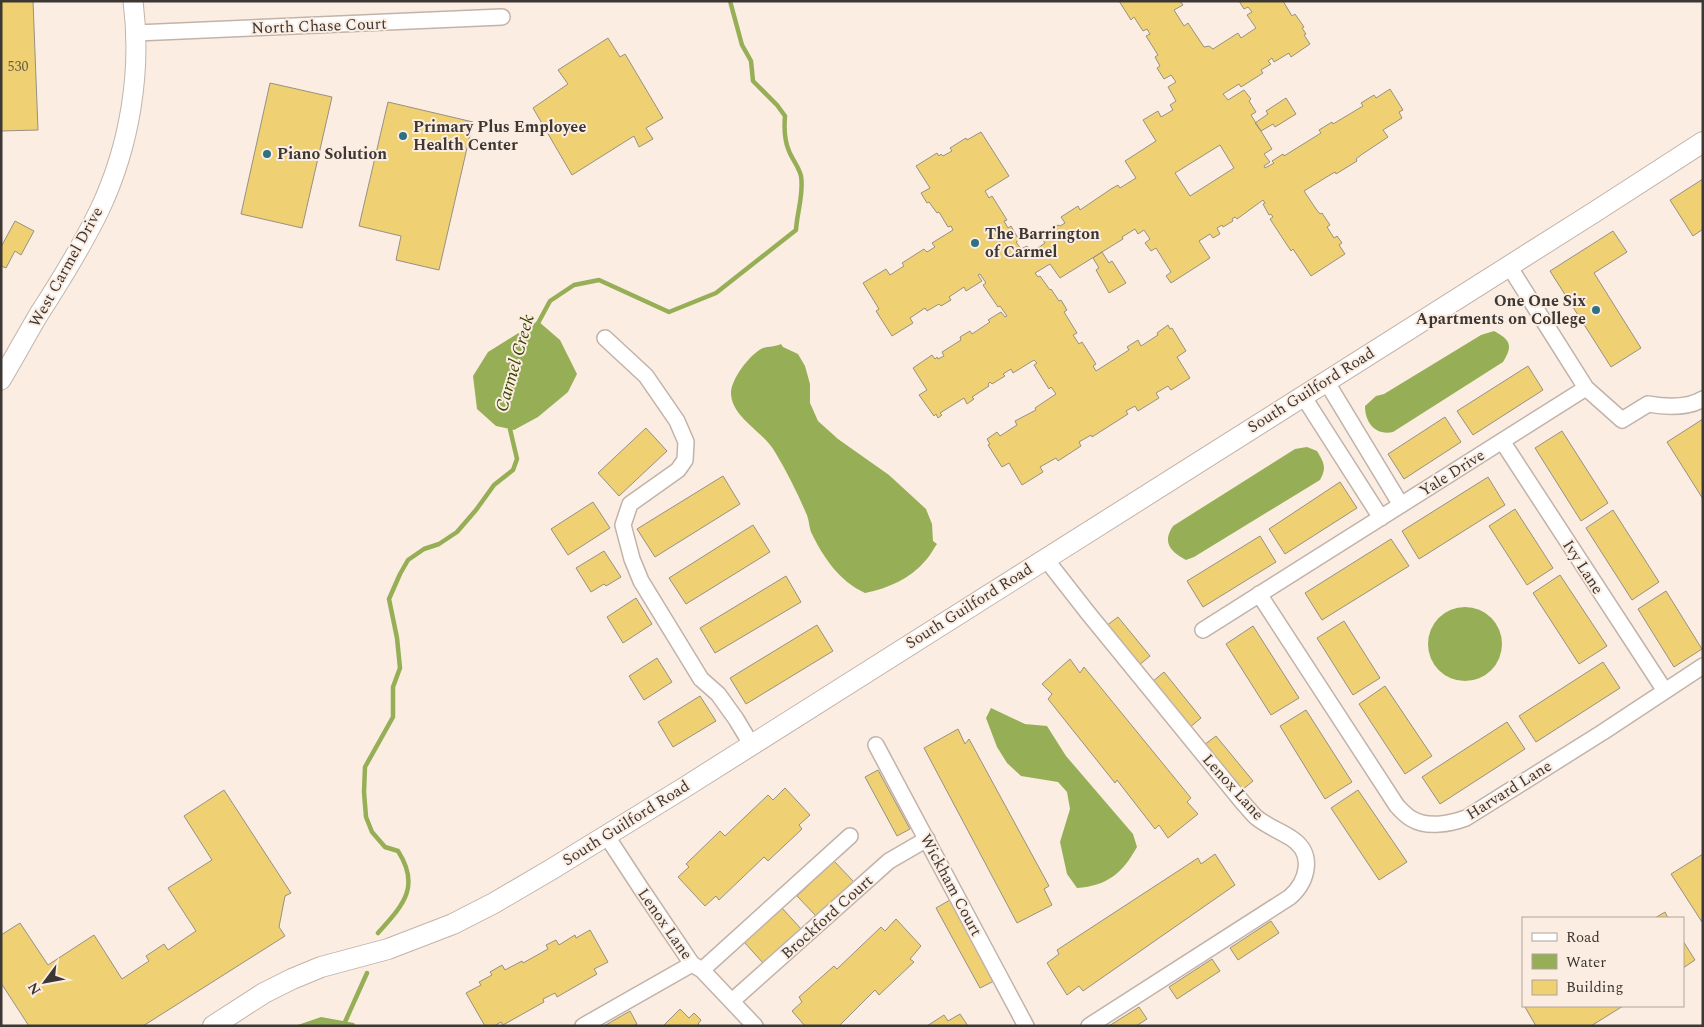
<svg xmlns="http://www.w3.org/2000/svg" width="1704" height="1027" viewBox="0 0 1704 1027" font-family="Spectral,serif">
<rect width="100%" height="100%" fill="#fcede2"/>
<!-- water -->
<path fill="#96af57" d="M538,321L560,340L577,374L568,392L538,417L514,430L496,426L477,409L473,376L488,352Z
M1494,331C1511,340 1513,346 1503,362L1393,432C1375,436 1365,422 1365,406L1376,396L1384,394L1481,335Z
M781,344L783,347L798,354L805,366L810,384V403L818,421L838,439L889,475L926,509L932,524L933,541L937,544C933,549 931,555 926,560C910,579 889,588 865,593C839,581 823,557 811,532C809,526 809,519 806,513C797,492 787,472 775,452C764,432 731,417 731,393C731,379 750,354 763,348C769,346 775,347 781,344Z
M1307,447L1317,451C1324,463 1327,467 1320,480L1194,557L1186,560C1170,552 1162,542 1173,526L1295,449Z
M1428 644a37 37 0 1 1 74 0a37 37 0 1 1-74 0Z
M991,708L1025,724L1047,726L1066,756L1133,834L1137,847C1123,872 1108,886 1077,888L1067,874L1060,842L1070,809L1067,792L1058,782L1021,776L1007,763L997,747L986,718Z
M321,1017L354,1023L356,1026H295Z"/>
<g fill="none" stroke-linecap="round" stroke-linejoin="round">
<!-- stream -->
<path stroke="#96af57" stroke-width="4.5" d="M537,325L550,301L574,285L599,280L669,312L716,293L796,230C797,212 804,194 801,176C799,167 792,159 789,151C784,140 784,128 785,116L777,105L753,81L751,61L742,45L730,1
M378,933C403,905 421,887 398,851L385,847L372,832L366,817L364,792L365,767L393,717V687L400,668L397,638L389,599L400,574L408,560L424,549L439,544L457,532L476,510L494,485L513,470L517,459L510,429L512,424
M345,1022L367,973"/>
</g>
<!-- building -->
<path fill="#efd073" stroke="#979183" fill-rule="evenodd" d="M1,1H33L38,130L1,131Z
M1119,1H1180L1183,5L1174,10L1184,26L1188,23L1204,47L1209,46L1213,49L1238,33L1241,38L1256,28L1247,15L1252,12L1248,7L1244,9L1239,1H1283L1292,16L1295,14L1304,27L1302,28L1306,34L1304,35L1310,44L1291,57L1289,53L1274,62L1272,58L1268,61L1271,64L1261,70L1263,73L1241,87L1239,84L1223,94L1228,100L1244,90L1251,99L1249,101L1256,112L1251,115L1272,149L1264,154L1270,162L1264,166L1265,168L1274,163L1272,161L1283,154L1284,156L1321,133L1319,130L1332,122L1333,124L1363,106L1361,103L1374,95L1376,98L1390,89L1403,110L1399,112L1402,118L1383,130L1388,137L1361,155L1356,159L1357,161L1336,174L1335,172L1325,178L1304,191L1316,209L1320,214L1322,213L1330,225L1327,227L1334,238L1337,236L1342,243L1339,245L1345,254L1311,276L1293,249L1291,251L1270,219L1273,217L1271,214L1269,215L1263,204L1265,203L1263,200L1237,219L1235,217L1232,219L1233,221L1223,227L1222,225L1217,228L1220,234L1213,238L1210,234L1199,241L1210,258L1171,283L1166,276L1171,272L1156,248L1151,251L1145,243L1150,239L1144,230L1138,234L1135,229L1122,237L1123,239L1060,278L1050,264L1035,273L1038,277L1040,276L1050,290L1051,289L1059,301L1061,300L1067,310L1064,312L1077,333L1073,335L1079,344L1082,342L1096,364L1093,366L1096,371L1129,350L1127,347L1138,340L1141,346L1158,335L1157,333L1168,325L1170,329L1172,328L1186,351L1177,357L1190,378L1171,390L1168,386L1156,393L1159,398L1138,411L1135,406L1126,411L1128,414L1092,437L1091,435L1079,442L1081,446L1058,461L1056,458L1040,467L1043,472L1022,485L1009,463L1002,467L988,445L990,444L987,439L997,432L1000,436L1017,425L1015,421L1036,410L1035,408L1056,394L1051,387L1049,389L1034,365L1037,363L1034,360L1013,373L1011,369L1003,374L1005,376L992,384L990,382L988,384L989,386L972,397L974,399L967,404L964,398L940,413L942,415L938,418L936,414L934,416L919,395L927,390L913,368L932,355L935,359L937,357L938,359L944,356L942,352L961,340L960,337L970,331L972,334L990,322L988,320L1001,312L1005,317L1007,316L1000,306L998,307L983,285L986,283L980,274L978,275L982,281L966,291L964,287L949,297L951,300L941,306L939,304L927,311L925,308L910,318L913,323L892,336L876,311L879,309L863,283L886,269L890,275L904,266L902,263L924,249L927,252L935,247L932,243L953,230L951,226L948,227L939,212L937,213L929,202L927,203L921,193L930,188L916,166L937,153L939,156L941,154L943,156L952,151L950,148L966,138L967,140L981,132L1009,176L985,191L989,198L992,196L1007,220L1004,221L1008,228L1011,226L1019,240L1016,242L1021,249L1027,246L1031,253L1045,243L1040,236L1058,225L1060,226L1065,223L1061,217L1078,206L1080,210L1111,189L1118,185L1120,188L1136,178L1125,161L1156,141L1143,120L1158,111L1161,117L1173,110L1170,105L1176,101L1168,87L1176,82L1171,75L1164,79L1157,68L1160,66L1155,57L1158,55L1146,36L1150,34L1147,29L1143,31L1134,17L1131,20ZM1220,145L1234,168L1190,196L1175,173Z
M608,38L620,57L625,54L663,118L646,128L653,139L639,147L634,136L572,175L533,108L568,84L558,70Z
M270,83L332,97L302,228L241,214Z
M1286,98L1296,114L1275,127L1273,124L1261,131L1255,123L1268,114L1266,111Z
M388,102L473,122L439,270L396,260L401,236L359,226Z
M1703,179V229L1693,236L1670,200Z
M15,221L34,231L21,255L15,251L6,268L1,266V247Z
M1613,231L1627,252L1594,273L1641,348L1611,367L1550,271Z
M1102,252L1109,263L1112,261L1126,283L1109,293L1096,270L1099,268L1093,258Z
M1528,366L1543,390L1473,435L1457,411Z
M1445,417L1461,442L1404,479L1388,454Z
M1703,419V499L1667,442Z
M646,428L667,451L619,496L598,473Z
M1562,431L1608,503L1581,521L1535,448Z
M723,476L740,504L655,557L637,529Z
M1488,477L1505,505L1419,559L1402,531Z
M1340,482L1357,508L1285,554L1269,529Z
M593,502L610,528L568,555L551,529Z
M1515,509L1553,568L1527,585L1489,526Z
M1613,510L1659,582L1632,600L1586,528Z
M753,525L770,552L686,604L669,578Z
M1260,536L1276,562L1203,607L1187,581Z
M1391,539L1409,566L1322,620L1305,593Z
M604,551L621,577L606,586L604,584L591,592L576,568Z
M1560,575L1607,646L1579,664L1533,593Z
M786,576L801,602L715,653L700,628Z
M1666,591L1702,649L1674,667L1638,609Z
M636,598L652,624L623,643L607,617Z
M1118,617L1150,656L1138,666L1106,626Z
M1344,621L1380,678L1353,695L1317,638Z
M817,625L833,651L746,704L730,678Z
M1253,626L1299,698L1271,715L1226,644Z
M657,658L672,682L644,700L629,676Z
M1070,659L1080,673L1084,667L1191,798L1187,802L1198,814L1168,838L1159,825L1155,829L1117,780L1115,783L1048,699L1052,694L1042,684Z
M1603,662L1620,688L1536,742L1519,716Z
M1164,672L1201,718L1189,728L1152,682Z
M1385,686L1432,756L1405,774L1359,704Z
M700,696L716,721L673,747L658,722Z
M1306,710L1352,782L1325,799L1280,726Z
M1507,722L1525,749L1440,804L1422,777Z
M958,729L965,744L969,739L1049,886L1044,889L1052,905L1017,923L924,748Z
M1216,736L1253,781L1241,791L1204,745Z
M878,770L910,829L897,836L865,777Z
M785,788L810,815L799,825L802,829L768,861L764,857L719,900L716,896L705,906L678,877L689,867L686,864L720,831L725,836L768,795L773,800Z
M224,790L291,893L285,896L279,927L285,936L143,1026H29L1,983V935L20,923L48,965L94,935L122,979L149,961L146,956L164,944L168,950L196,931L168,888L212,860L184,816Z
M1358,790L1407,862L1379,880L1331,808Z
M1215,854L1235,885L1083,991L1079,986L1067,995L1047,963L1059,954L1057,950L1198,858L1201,864Z
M1703,854V921L1702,922L1671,874Z
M834,861L854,882L817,917L797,896Z
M950,900L994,981L980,988L936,908Z
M782,908L802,930L764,964L744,942Z
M1665,912L1668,918H1655Z
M896,919L921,946L910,959L914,962L879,995L875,990L839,1026H805L792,1011L802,1002L799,997L834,966L837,969L881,927L885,931Z
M1271,921L1279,933L1238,960L1230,948Z
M590,930L608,962L594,969L597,974L557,997L555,993L543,999L544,1002L503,1025L501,1022L494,1026H485L466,993L481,985L479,982L492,975L490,972L502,965L505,970L522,961L523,963L548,949L546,945L556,940L559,945L575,935L576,938Z
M1683,941L1695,960L1683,968Z
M1212,959L1220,971L1177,999L1169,987Z
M1527,1006H1623L1591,1026H1536L1525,1007Z
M1139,1007L1147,1019L1136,1026H1109Z
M680,1009L689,1018L694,1013L701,1020L698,1024L700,1026H663Z
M630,1011L637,1024L633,1026H604Z
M960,1014L968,1026H927L944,1015L948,1021Z"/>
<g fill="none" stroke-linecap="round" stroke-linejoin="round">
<defs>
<path id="minor" d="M136,33L502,17
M1509,266L1586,388L1622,420L1648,404C1665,407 1688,408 1703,399
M605,338L646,376L677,421L686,442L685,460L678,470L630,504L623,525L632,559L641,581L701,679L718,694L736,719L751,744
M1326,381L1401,505
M1303,396L1381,518
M1502,441L1665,691
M1045,558L1088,613L1244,804C1248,808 1252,814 1257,818C1267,826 1280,831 1291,838C1315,853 1308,881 1290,897L1089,1026
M1259,594L1397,806C1401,810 1406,816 1412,819C1427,828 1450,824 1466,818L1603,732L1703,666
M1203,630L1586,388
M876,745L1026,1026
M606,835L640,887L692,964L702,970L755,1026
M702,970L850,836
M732,1001L889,861L927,839
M583,1026L692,964"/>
<path id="tertiary" d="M1,380C14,358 26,336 39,314C61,280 82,246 100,209C130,145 142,71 133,1"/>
<path id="secondary" d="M213,1026L264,993L292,979L321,967L388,949L453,924L494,903L552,869L682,789L1593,213L1703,142"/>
</defs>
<!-- minor casing -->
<use href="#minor" stroke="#c2b3a9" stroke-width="18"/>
<!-- tertiary casing -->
<use href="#tertiary" stroke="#c2b3a9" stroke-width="21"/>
<!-- secondary casing -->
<use href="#secondary" stroke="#c2b3a9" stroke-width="22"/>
<!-- minor -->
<use href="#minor" stroke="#fff" stroke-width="15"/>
<!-- tertiary -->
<use href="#tertiary" stroke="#fff" stroke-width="19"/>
<!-- secondary -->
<use href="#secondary" stroke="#fff" stroke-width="20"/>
</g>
<!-- markers -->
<g fill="#2e7282" stroke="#fcede2" stroke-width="2">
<circle cx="403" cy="136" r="5"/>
<circle cx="267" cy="154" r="5"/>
<circle cx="975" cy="243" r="5"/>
<circle cx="1596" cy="310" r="5"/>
</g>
<g text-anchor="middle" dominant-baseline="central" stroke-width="4" stroke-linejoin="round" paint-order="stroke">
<!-- number labels -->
<g font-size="14" fill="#6a5d43">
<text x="18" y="66">530</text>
</g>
<!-- street labels -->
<g font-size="16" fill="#3d3733" stroke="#fcede2">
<text transform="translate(319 26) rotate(-2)">North Chase Court</text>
<text transform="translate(66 267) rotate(-61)">West Carmel Drive</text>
<text transform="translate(1311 390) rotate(-32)">South Guilford Road</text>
<text transform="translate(1452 473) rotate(-32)">Yale Drive</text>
<text transform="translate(1583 567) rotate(57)">Ivy Lane</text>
<text transform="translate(969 606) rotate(-32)">South Guilford Road</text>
<text transform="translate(1233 787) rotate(48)">Lenox Lane</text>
<text transform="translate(1509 790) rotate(-32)">Harvard Lane</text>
<text transform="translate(626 823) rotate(-32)">South Guilford Road</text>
<text transform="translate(951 885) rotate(62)">Wickham Court</text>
<text transform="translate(827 917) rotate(-42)">Brockford Court</text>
<text transform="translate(665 924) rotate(55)">Lenox Lane</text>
</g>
<!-- poi labels -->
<g font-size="16" font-weight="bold" fill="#3d3733" stroke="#fcede2" text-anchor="start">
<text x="413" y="127">Primary Plus Employee<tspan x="413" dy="18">Health Center</tspan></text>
<text x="277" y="154">Piano Solution</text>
<text x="985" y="234">The Barrington<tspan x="985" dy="18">of Carmel</tspan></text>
<text x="1586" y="301" text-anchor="end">One One Six<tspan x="1586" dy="18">Apartments on College</tspan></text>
</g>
<!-- water labels -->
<g font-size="18" font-style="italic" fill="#354400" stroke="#fcede2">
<text transform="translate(515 363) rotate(-74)">Carmel Creek</text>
</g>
</g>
<!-- border -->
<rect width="1704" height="1027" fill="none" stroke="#3d3733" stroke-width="5"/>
<!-- legend -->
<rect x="1522" y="917" width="162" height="90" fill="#fcede2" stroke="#b0a49c"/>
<rect x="1532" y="933" width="25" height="8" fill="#ffffff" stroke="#b0a49c"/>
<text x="1566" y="942" font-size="15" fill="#3d3733">Road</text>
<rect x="1532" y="954" width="25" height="15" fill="#96af57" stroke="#b0a49c"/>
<text x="1566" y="967" font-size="15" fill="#3d3733">Water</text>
<rect x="1532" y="980" width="25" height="15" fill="#efd073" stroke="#b0a49c"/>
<text x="1566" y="992" font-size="15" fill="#3d3733">Building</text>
<!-- north arrow -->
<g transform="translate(45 982) rotate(238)" stroke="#fcede2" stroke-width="4" paint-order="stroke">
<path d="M0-4L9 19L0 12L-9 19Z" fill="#3d3733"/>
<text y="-8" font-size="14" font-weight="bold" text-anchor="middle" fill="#3d3733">N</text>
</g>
</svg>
